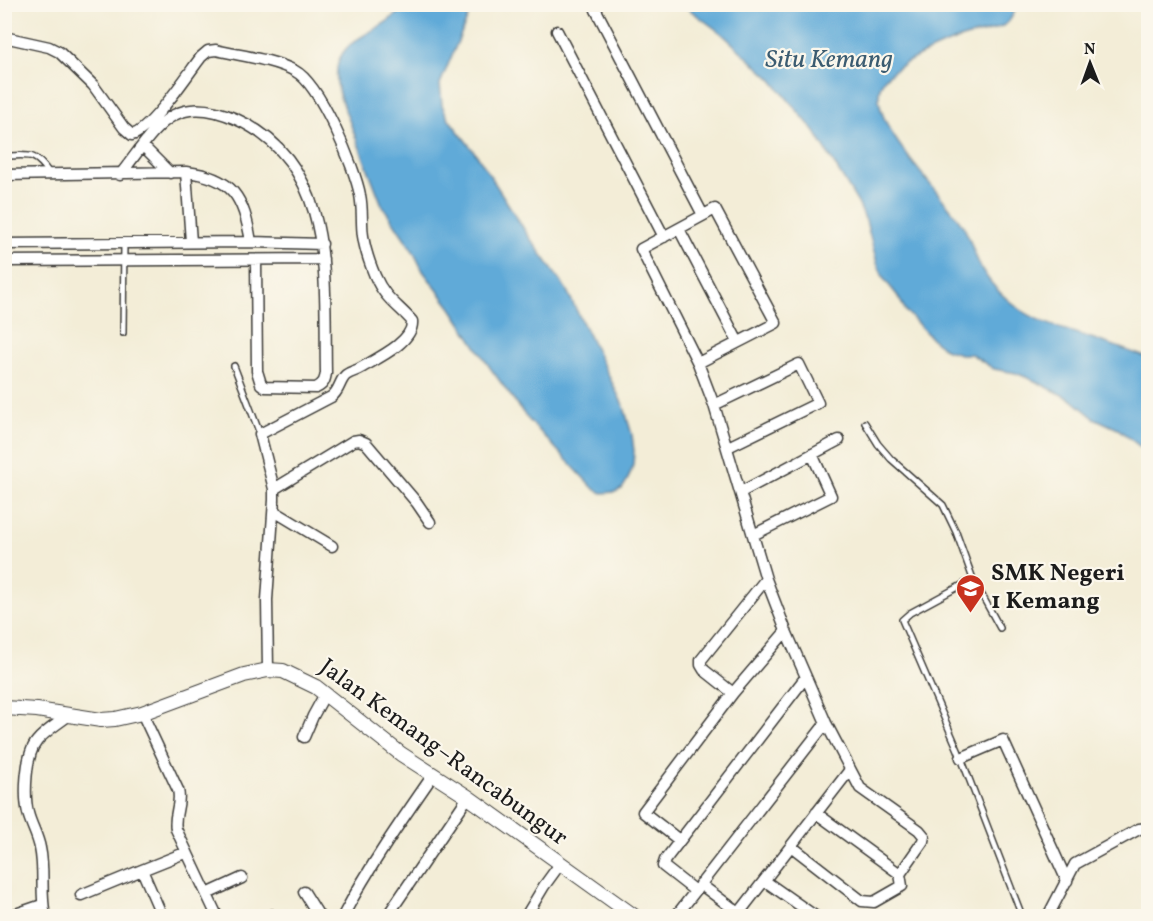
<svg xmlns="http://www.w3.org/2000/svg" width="1153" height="921" viewBox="0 0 1153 921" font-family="Vollkorn,serif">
<rect width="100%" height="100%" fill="#fbf7ec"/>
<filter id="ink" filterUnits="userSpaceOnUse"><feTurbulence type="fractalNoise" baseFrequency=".0167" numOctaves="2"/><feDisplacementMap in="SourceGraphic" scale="12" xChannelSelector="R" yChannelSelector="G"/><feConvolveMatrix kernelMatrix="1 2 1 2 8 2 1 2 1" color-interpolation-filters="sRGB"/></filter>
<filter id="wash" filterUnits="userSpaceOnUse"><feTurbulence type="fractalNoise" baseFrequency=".008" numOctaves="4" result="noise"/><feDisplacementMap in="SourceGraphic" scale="24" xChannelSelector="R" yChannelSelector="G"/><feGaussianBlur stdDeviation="1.35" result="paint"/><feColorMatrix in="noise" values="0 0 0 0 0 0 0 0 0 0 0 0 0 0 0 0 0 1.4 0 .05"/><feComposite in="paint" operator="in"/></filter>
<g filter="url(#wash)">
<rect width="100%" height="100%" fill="#f3edd7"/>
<!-- water -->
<path fill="#60aad8" stroke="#3e637a" stroke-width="1.5" d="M405,5H473L440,84L442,105L448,118L479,158L527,234L566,289L624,407L632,435L634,451L633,465L628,479L622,489L615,492L602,493L594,489L527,418L491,369L451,308L423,271L413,251L382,205L340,97C322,34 377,41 405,5Z
M683,5H1017C1015,10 1013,16 1009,21C999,32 976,33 962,38C944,44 893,65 883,81C859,118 945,195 963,226C969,236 972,248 977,259C984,277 999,293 1014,305C1036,322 1062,329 1088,337C1109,344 1129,351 1148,358V453L1118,429L1094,418L1072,400L1033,380L1016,373L994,369L971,354H960L945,349L932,339L906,311L897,295L884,279L877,263L866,221L858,203L815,132L771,79L721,33Z"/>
</g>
<g filter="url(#ink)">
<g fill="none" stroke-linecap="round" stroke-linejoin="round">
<defs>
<path id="service" d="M4,156C29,156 34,151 49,173
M123,333L124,243
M234,366L260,434
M865,423L878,444L891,459L943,505L956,532L973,579L1000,628
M973,579L910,613L902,620L958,750L1022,916"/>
<path id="minor" d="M596,10L703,215
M557,31L664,237
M4,37L49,47L59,52L93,85L124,128L132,135C151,130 188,74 201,57L208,51L216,50C241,56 272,59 295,71C320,84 355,168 360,195C363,209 361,223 363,236C365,250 370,264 375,276C385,299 397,304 412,321C414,342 376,359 359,369C355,371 350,372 346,375C339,381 340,391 331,397L260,434L274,489V500L267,600L268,670
M143,146L170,173
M186,172C233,177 244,198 251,242
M4,175L186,172L191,242
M120,175C155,131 171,90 236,119C337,164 324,281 326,373C325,380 324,384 316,388L265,387L261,384L257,371L256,260
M679,229L738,342
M4,244L251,242L322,244
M4,261L323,259
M698,363L776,323L715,209L641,249L698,363L714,405L766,579L786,631L826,723L860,788L919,830L924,836L923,841L900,874L902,886L874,902L862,901L791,846
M714,405L799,364L818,403L728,447
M274,489L353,441L359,440L366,443L417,503L430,522
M741,492L839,440
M274,511L332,546
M753,535L831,496L812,454
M733,693L704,670L701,665V660L766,579
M142,713L178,790C182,804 173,815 176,829L217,916
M304,737L313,716L325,694
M961,758L1003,740L1067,881
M816,813L900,874
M679,840L643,812L733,693L786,631
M765,881L815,916
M700,884L743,916
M695,891L663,866L665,860L805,678
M304,892L319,916
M207,894L242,878
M81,895L142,870
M390,912L468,797
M739,913L849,771
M10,916L42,905
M45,916C40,894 45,870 40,848C38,836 31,825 28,813C24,796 25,755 37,741C45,731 59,723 69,715
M162,916L142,870L187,852
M268,916L272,915
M343,916C369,867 401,821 433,775
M526,916L544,886L560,864
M676,916L826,723
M1048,916L1075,864L1139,829L1148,828"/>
<path id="tertiary" d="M4,708L37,710L101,720L115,719L142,713L244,675L268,670L283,671L316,687L401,754L468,797L634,916"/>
</defs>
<!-- service casing -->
<use href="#service" stroke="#3c3b38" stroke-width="8"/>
<!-- minor casing -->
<use href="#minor" stroke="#3c3b38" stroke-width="13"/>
<!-- tertiary casing -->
<use href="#tertiary" stroke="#3c3b38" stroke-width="16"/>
<!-- service -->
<use href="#service" stroke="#fff" stroke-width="5"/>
<!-- minor -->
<use href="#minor" stroke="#fff" stroke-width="10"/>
<!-- tertiary -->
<use href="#tertiary" stroke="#fff" stroke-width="14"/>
</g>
</g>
<!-- icons -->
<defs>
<symbol id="school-pin" viewBox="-11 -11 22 30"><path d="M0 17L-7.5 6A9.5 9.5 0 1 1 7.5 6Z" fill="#c8321e" stroke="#fbf7ec"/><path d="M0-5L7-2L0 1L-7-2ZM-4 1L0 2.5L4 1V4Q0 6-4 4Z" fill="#fff"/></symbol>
</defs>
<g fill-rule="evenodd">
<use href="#school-pin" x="954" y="572" width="33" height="45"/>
</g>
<g text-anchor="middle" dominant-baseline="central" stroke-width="4.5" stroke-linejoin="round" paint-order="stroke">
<!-- poi labels -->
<g font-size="24" font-weight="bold" fill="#1c1c1c" stroke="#fbf7ec" text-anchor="start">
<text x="991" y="574">SMK Negeri<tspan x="991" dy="28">1 Kemang</tspan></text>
</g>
<!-- street labels -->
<g font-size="24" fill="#1c1c1c" stroke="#fbf7ec">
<text transform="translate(443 753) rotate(36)">Jalan Kemang–Rancabungur</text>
</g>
<!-- water labels -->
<g font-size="26" font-style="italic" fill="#3b5c71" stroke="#fbf7ec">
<text x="829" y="60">Situ Kemang</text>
</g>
</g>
<!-- margin -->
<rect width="1153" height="921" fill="none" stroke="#fbf7ec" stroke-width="24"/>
<!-- north arrow -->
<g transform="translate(1090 63) rotate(359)" stroke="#fbf7ec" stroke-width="4.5" paint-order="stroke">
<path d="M0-4.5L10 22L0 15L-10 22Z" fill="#1c1c1c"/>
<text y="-9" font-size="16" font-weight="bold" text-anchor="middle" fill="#1c1c1c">N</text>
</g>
</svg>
